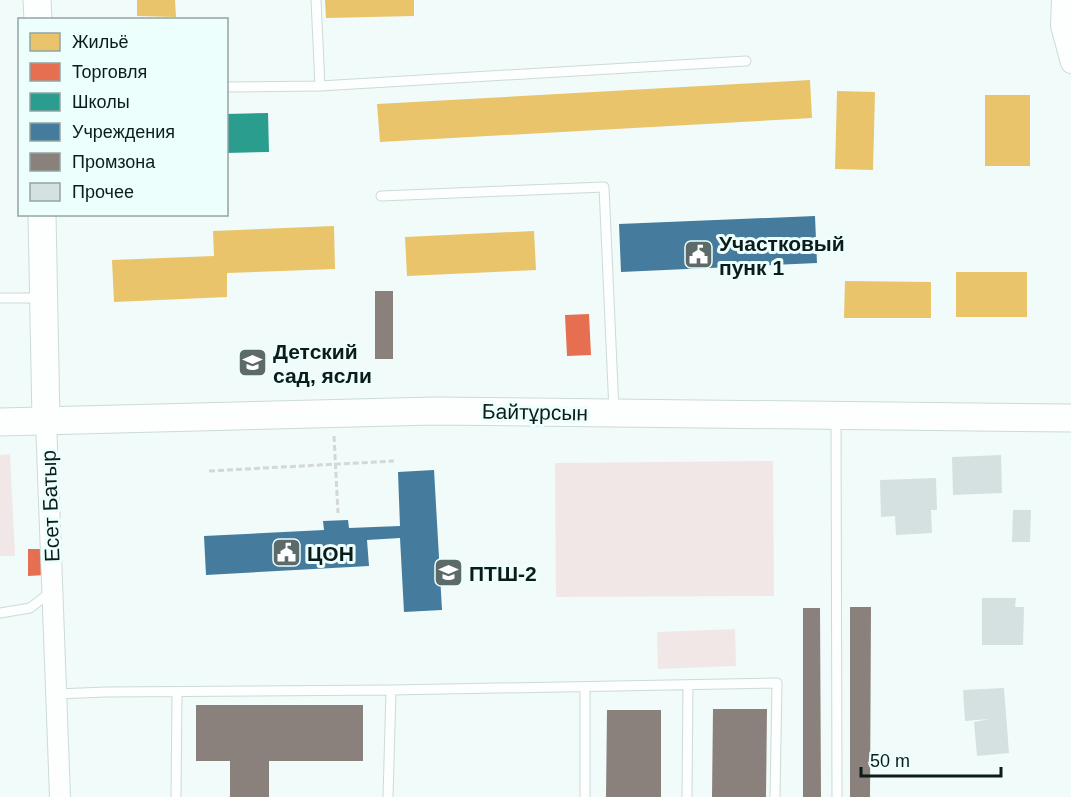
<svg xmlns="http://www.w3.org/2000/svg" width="1071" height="797" viewBox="0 0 1071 797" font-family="Helvetica,sans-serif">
<rect width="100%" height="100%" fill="#f1fbfa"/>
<!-- green -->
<path fill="#f2e7e7" d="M10,454L15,556H0V455Z
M773,461L774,596L556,597L555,463Z
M735,629L736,666L658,669L657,632Z"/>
<!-- homes -->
<path fill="#e9c46a" d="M137,0H175L176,17L137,16Z
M325,0H414V16L326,18Z
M810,80L812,118L380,142L377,104Z
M837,91L875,92L873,170L835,169Z
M985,95H1030V166H985Z
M334,226L335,269L227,273V297L114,302L112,260L214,256L213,231Z
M534,231L536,270L407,276L405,237Z
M956,272H1027V317H956Z
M845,281L931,282V318H844Z"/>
<!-- shops -->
<path fill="#e76f51" d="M589,314L591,355L567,356L565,315Z
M28,549H44L45,575L28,576Z"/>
<!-- schools -->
<path fill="#2a9d8f" d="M268,113L269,152L226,153V114Z"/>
<!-- public -->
<path fill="#457b9d" d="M815,216L817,263L621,272L619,224Z
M434,470L442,610L404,612L400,538L367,540L369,566L206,575L204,536L324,530L323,521L348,520L349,528L400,526L398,472Z"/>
<!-- industry -->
<path fill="#8a817c" d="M375,291H393V359H375Z
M850,607H871L870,797H850Z
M803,608H820L821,797H803Z
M196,705H363V761H269V797H230V761H196Z
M713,709H767L766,797H712Z
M607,710H661V797H606Z"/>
<!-- building -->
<path fill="#d4e1e0" d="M1001,455L1002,493L953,495L952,457Z
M936,478L937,510H931L932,533L896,535L895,516L881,517L880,480Z
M1013,510H1031L1030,542H1012Z
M982,598H1016L1015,607H1024L1023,645H982Z
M1004,688L1009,753L977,756L974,722L989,719L965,721L963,690Z"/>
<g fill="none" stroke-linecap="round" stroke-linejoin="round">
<defs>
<path id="lane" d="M316,0L320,86
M226,87L320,86L746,61
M381,196L604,187L614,411
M0,298H43
M836,418L837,797
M0,613L30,608L51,592
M585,687V797
M56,694L106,692L391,690L777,683L775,797
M176,797L177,693
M388,797L391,690
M687,797L688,685"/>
<path id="street" d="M1062,0L1061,26L1071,63
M46,421L60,797"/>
<path id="secondary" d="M37,0L38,20
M42,214L46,421
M0,422L434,411L1071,418"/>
</defs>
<!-- lane casing -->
<use href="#lane" stroke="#ccdad8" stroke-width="11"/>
<!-- street casing -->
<use href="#street" stroke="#ccdad8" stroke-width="22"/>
<!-- secondary casing -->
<use href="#secondary" stroke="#ccdad8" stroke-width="29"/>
<!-- path -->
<path stroke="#d4d7d7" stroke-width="3" stroke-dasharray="6 3" stroke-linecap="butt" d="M334,436L338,513
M209,471L394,461"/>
<!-- lane -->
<use href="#lane" stroke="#fdfefe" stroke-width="9"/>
<!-- street -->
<use href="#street" stroke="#fdfefe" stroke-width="20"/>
<!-- secondary -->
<use href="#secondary" stroke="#fdfefe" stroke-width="27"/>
</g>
<!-- icons -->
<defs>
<symbol id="civic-square" viewBox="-11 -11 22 22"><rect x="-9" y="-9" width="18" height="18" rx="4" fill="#5c6a69" stroke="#edfffd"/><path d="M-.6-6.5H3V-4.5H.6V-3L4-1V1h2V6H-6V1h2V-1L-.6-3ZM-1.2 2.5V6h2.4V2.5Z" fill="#fff"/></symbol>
<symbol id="school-square" viewBox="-11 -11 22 22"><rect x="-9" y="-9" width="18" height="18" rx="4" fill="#5c6a69" stroke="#edfffd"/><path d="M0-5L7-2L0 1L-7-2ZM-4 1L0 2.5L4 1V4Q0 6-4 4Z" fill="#fff"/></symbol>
<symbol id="university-square" viewBox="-11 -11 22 22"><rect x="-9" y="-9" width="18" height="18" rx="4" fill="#5c6a69" stroke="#edfffd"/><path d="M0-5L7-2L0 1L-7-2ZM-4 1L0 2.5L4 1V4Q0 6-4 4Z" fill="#fff"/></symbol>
</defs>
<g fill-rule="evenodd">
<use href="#civic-square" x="682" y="238" width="33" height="33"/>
<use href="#school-square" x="236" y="346" width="33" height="33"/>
<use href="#civic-square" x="270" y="536" width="33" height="33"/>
<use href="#university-square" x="432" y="556" width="33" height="33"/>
</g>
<g text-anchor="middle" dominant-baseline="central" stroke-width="6" stroke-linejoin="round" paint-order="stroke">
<!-- poi labels -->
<g font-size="21" font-weight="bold" fill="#0b1c1b" stroke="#edfffd" text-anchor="start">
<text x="719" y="243">Участковый<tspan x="719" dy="24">пунк 1</tspan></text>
<text x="273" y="351">Детский<tspan x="273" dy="24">сад, ясли</tspan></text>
<text x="307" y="553">ЦОН</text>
<text x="469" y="573">ПТШ-2</text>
</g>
<!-- street labels -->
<g font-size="21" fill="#0b1c1b" stroke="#edfffd">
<text transform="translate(535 412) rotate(1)">Байтұрсын</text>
<text transform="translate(50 506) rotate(-92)">Есет Батыр</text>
</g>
</g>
<!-- legend -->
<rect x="18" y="18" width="210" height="198" fill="#edfffd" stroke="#93a4a3" stroke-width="1.5"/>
<rect x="30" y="33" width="30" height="18" fill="#e9c46a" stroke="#93a4a3" stroke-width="1.5"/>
<text x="72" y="48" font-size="18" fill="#0b1c1b">Жильё</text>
<rect x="30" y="63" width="30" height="18" fill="#e76f51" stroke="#93a4a3" stroke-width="1.5"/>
<text x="72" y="78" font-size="18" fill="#0b1c1b">Торговля</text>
<rect x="30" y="93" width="30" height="18" fill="#2a9d8f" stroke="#93a4a3" stroke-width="1.5"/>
<text x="72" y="108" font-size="18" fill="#0b1c1b">Школы</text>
<rect x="30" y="123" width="30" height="18" fill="#457b9d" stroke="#93a4a3" stroke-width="1.5"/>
<text x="72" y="138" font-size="18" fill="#0b1c1b">Учреждения</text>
<rect x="30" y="153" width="30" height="18" fill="#8a817c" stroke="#93a4a3" stroke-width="1.5"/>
<text x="72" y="168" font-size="18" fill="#0b1c1b">Промзона</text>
<rect x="30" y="183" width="30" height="18" fill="#d4e1e0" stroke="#93a4a3" stroke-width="1.5"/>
<text x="72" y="198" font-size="18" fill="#0b1c1b">Прочее</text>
<!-- scale -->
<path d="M861 767v9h140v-9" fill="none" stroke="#0b1c1b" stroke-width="3"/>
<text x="870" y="767" font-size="18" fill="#0b1c1b" stroke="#edfffd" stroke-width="4.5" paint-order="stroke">50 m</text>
</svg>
